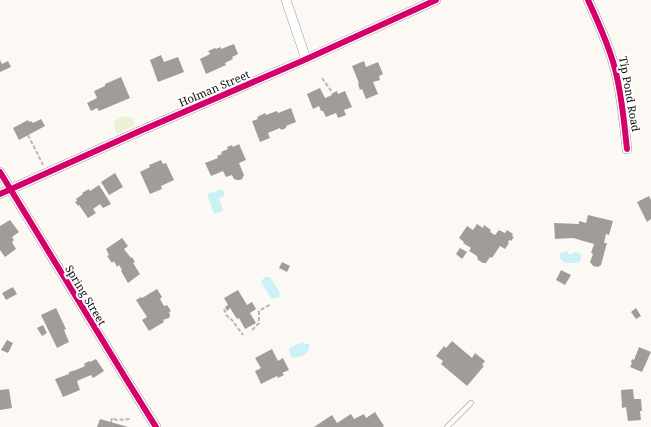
<svg xmlns="http://www.w3.org/2000/svg" width="651" height="427" viewBox="0 0 651 427" font-family="'Noto Serif',serif">
<rect width="100%" height="100%" fill="#fcf9f5"/>
<!-- green -->
<path fill="#ecf1d5" d="M124,116L130,117L133,119L135,125L117,134C112,123 113,121 124,116Z"/>
<!-- water -->
<path fill="#cbf1f6" d="M222,189V190L225,191L224,196L219,198L223,211L214,214L207,194Z
M566,251L568,252V254H573L574,252L580,253L581,258L580,262C576,263 575,263 570,263C563,262 560,262 560,253Z
M265,277H270L280,293L279,297L272,299L261,282L263,279Z
M301,343L309,344C311,355 299,359 291,357L289,348Z"/>
<!-- building -->
<path fill="#a09c9a" d="M234,44L238,54L232,57L233,59L225,63L226,65L206,74L200,59L210,54L208,51L215,48L216,49L221,47V49Z
M161,55L164,62L178,57L184,72L158,82L150,60Z
M0,60L2,64L8,61L11,67L0,72Z
M364,61L366,67L378,62L383,74L379,76L380,80L373,82L378,94L366,99L362,89L360,90L358,84L359,83L352,66Z
M121,77L130,98L99,111L97,108L91,111L87,103L97,98L94,91L105,86V84Z
M320,88L325,98L332,95L331,94L337,91L338,94L345,91L352,107L344,110L346,115L338,118L336,113L326,117L323,111H321L319,106L313,109L307,94Z
M291,108L296,122L286,126V128L281,130L280,128L268,133L270,138L260,142L252,121L258,119L257,117L265,113L266,115L277,111L278,113Z
M41,119L45,126L19,140L13,128L28,120L29,122L31,121L33,123Z
M239,144L246,160L239,163L244,175L242,179L240,180H237L234,179L232,175L226,177L223,171L211,176L205,163L218,158L217,156L222,154L221,152L228,149L227,147L232,145L233,147Z
M161,160L163,164L166,163L174,180L161,186L162,189L150,194L140,172L150,167L149,165Z
M115,173L123,187L109,195L101,182Z
M99,185L111,204L103,208L100,204L93,209L96,213L88,218L79,205L78,206L75,202L77,201L76,199L83,194L82,193L89,189L90,191Z
M649,196L651,200V219L647,222L637,202Z
M588,215L613,221L609,235L606,234L604,243H607L601,265L598,267L593,266L590,262L593,254L591,253L594,244L573,238L555,239L554,223L579,224V221L586,223Z
M10,220L19,232L12,237L14,240L12,242L16,249L5,257L0,250V226Z
M477,224L483,228L484,225L491,230L490,232L495,235L499,230L505,233L507,230L513,234L512,236L514,237L511,241L509,240L508,242L509,243L505,249L500,246L492,258L490,257L486,263H483L478,260L477,256L469,251L471,248L463,243L464,242L459,238L467,226L473,230Z
M122,238L128,246L124,249L131,258L132,257L135,262L133,263L140,274L128,283L121,271L122,270L119,265L117,267L114,261L112,263L107,256L109,255L106,249Z
M460,248L467,252L462,259L456,254Z
M282,262L290,266L287,272L279,268Z
M561,270L571,275L565,285L556,280Z
M13,287L17,294L6,300L2,293Z
M157,289L162,297L160,299L164,306L167,305L171,311L169,312L170,315L169,318L163,320L164,322L149,331L142,320L147,317L136,300L141,297L142,298Z
M238,290L247,305L252,302L256,309L250,313L256,323L245,329L239,318L237,319L230,308L227,311L225,307L228,305L224,298Z
M56,308L66,329L64,330L69,342L57,348L41,315Z
M636,308L641,316L636,319L631,312Z
M43,325L47,333L42,336L37,328Z
M7,340L13,343L8,353L1,350Z
M452,341L472,358L475,353L485,361L482,365L484,366L467,386L441,364L443,361L436,356L444,346L446,348Z
M639,347L651,352L642,372L630,367L632,363L631,362L632,359L634,360Z
M272,349L278,361L283,358L289,370L282,373L284,375L278,378L277,376L261,384L255,371L261,368L255,358Z
M96,359L104,371L93,378L91,375L77,381L80,390L63,397L55,379L69,374V372L76,370L85,366L84,364L89,361L90,362Z
M9,389L12,408L0,410V390Z
M633,389L634,399H641L642,411H640L641,420L628,421L626,407L622,408L621,390Z
M375,412L384,426L383,427H314L332,415L337,423L351,414L354,419L364,414L366,418Z
M100,419L128,427H97Z"/>
<g fill="none" stroke-linecap="round" stroke-linejoin="round">
<defs>
<path id="service" d="M447,427L471,403"/>
<path id="minor" d="M286,0L306,59
M588,0C598,22 609,45 615,69C622,95 624,122 627,149
M0,172L128,382L156,427
M0,194L140,131L302,61L436,0"/>
</defs>
<!-- service casing -->
<use href="#service" stroke="#969493" stroke-width="5.5"/>
<!-- minor casing -->
<use href="#minor" stroke="#969493" stroke-width="10"/>
<!-- path -->
<path stroke="#b9b8b8" stroke-width="2" stroke-dasharray="4 2" stroke-linecap="butt" d="M322,78L332,92
M28,135L43,165
M224,309L227,316L232,320L243,335
M252,330L259,323V311L271,304
M111,422L112,418L117,420L131,419"/>
<!-- service -->
<use href="#service" stroke="#fffefe" stroke-width="4.5"/>
<!-- minor -->
<use href="#minor" stroke="#fffefe" stroke-width="9"/>
<defs>
<path id="cycleway" d="M588,0C598,22 609,45 615,69C622,95 624,122 627,149
M0,172L128,382L156,427
M0,194L140,131L302,61L436,0"/>
</defs>
<!-- cycleway casing -->
<use href="#cycleway" stroke="#fff" stroke-width="8"/>
<!-- cycleway -->
<use href="#cycleway" stroke="#d6006c" stroke-width="6"/>
</g>
<g text-anchor="middle" dominant-baseline="central" stroke-width="4" stroke-linejoin="round" paint-order="stroke">
<!-- street labels -->
<g font-size="11" fill="#0f0f0f" stroke="#fff">
<text transform="translate(214 88) rotate(-23)">Holman Street</text>
<text transform="translate(630 94) rotate(80)">Tip Pond Road</text>
<text transform="translate(86 295) rotate(59)">Spring Street</text>
</g>
</g>
</svg>
